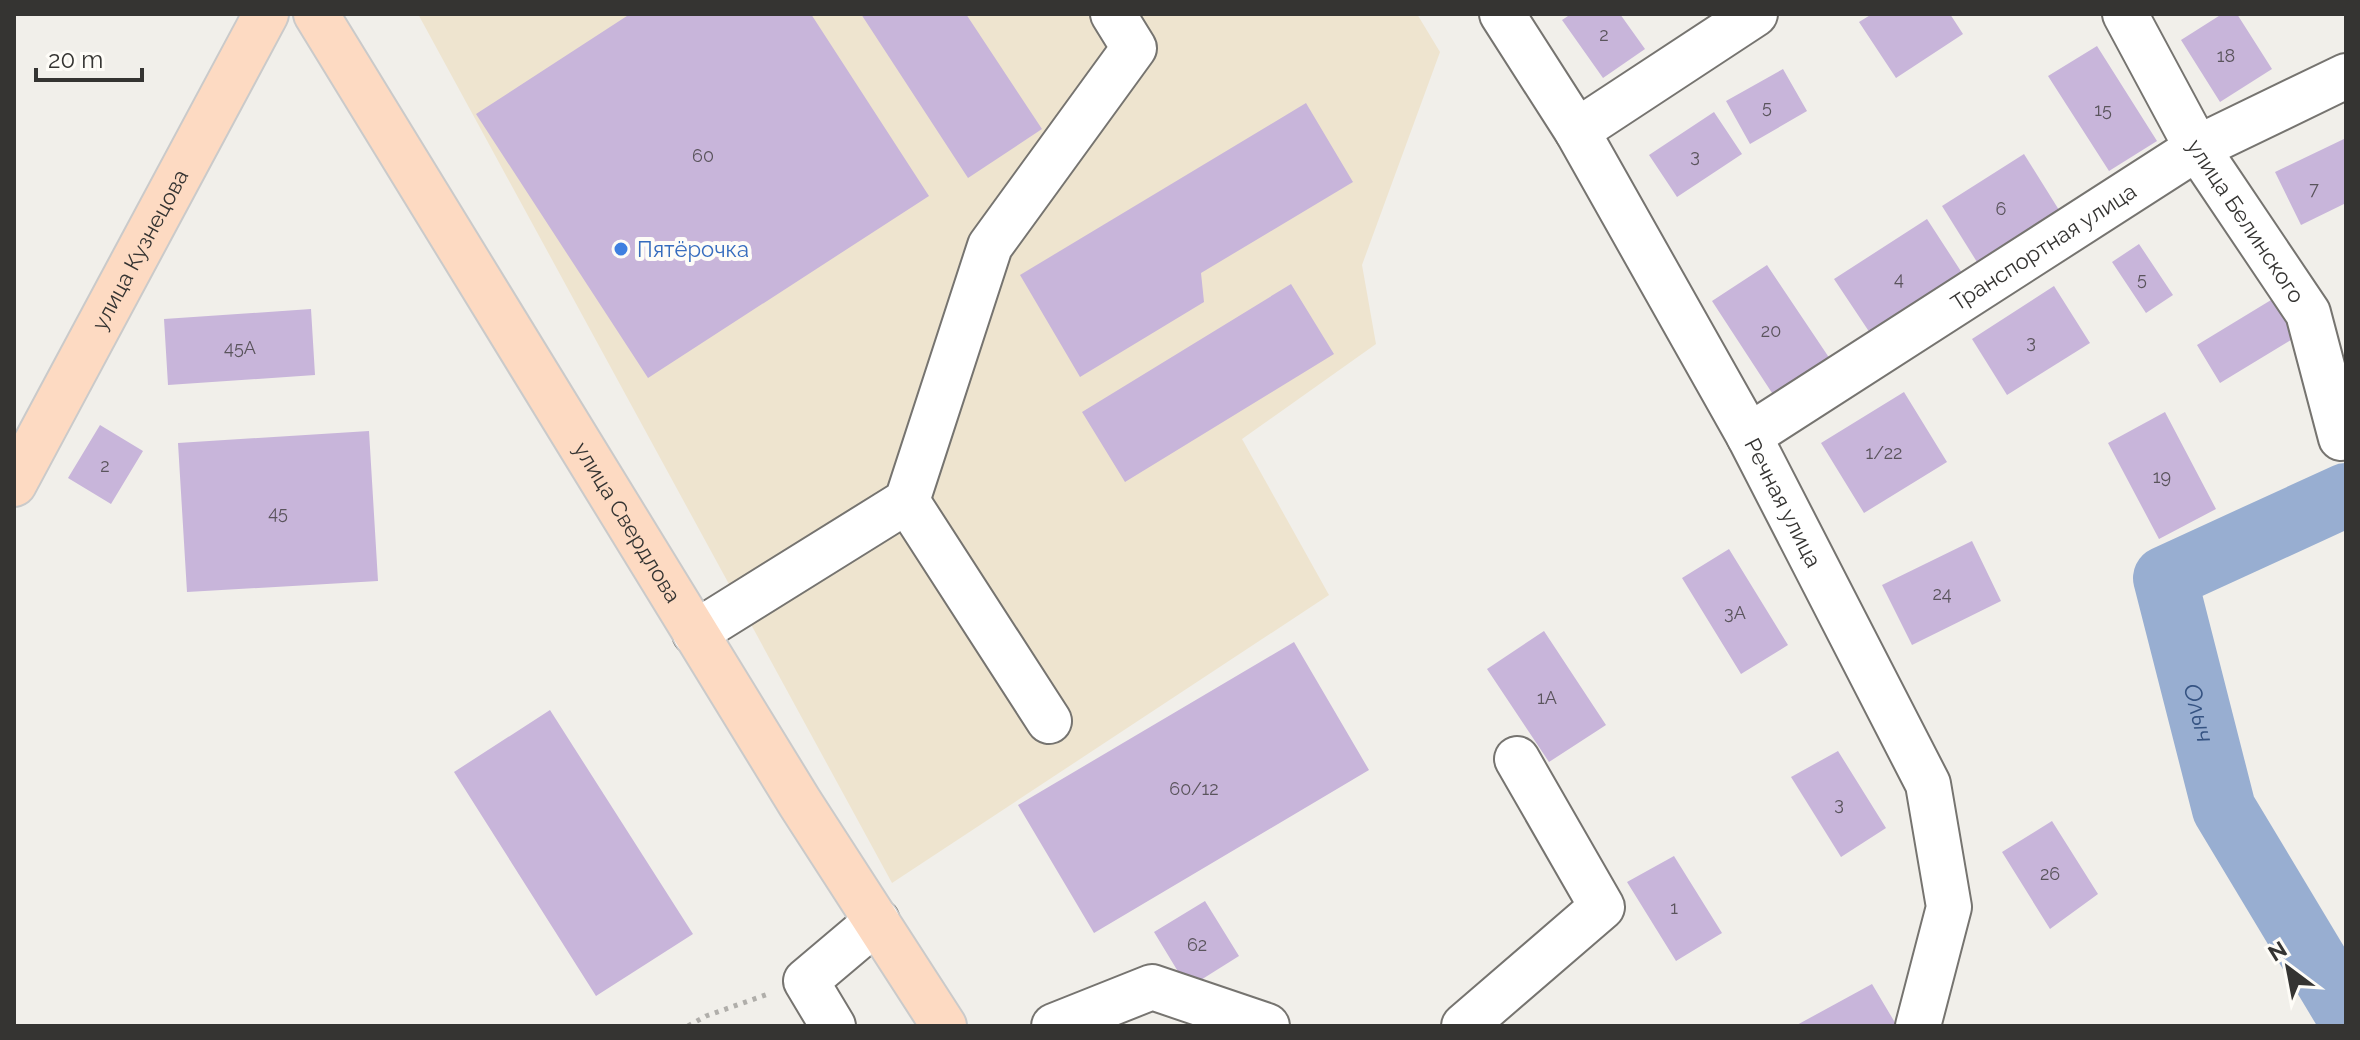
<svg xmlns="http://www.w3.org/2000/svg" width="2360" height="1040" viewBox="0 0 2360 1040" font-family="Raleway,sans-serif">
<rect width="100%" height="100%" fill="#f1efea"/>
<!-- industrial -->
<path fill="#eee4cf" d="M418,14H1417L1440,52L1362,265L1376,344L1242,439L1329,595L892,883Z"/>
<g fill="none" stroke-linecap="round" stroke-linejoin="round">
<!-- river -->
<path stroke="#98aed1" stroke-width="64" id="s1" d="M2346,495L2165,578L2224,809L2346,1012"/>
</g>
<!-- building -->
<path fill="#c8b5da" d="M630,14H811L929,196L648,378L476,114Z
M861,14H966L1042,129L968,178Z
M1571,14H1620L1645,49L1603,78L1562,20Z
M1872,14H1950L1963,34L1896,78L1859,22Z
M2222,14H2237L2272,69L2220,102L2181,40Z
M2097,46L2157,141L2109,171L2048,76Z
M1783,69L1807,111L1750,144L1726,101Z
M1306,103L1353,182L1201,273L1204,302L1080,377L1020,275Z
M1714,112L1742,154L1677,197L1649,155Z
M2346,138V203L2301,225L2275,172Z
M2024,154L2059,210L1977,262L1942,206Z
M1927,219L1964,276L1872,336L1834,279Z
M2139,244L2173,295L2146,313L2112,262Z
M1767,265L1830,359L1774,396L1712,301Z
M1291,284L1334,354L1125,482L1082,412Z
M2054,286L2090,343L2007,395L1972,339Z
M2276,297L2299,335L2220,383L2197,345Z
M311,309L315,375L168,385L164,319Z
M1904,392L1947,462L1864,513L1821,443Z
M2165,412L2216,509L2159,539L2108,443Z
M100,425L143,451L111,504L68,478Z
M369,431L378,581L187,592L178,443Z
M1972,541L2001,601L1912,645L1882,585Z
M1729,549L1788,645L1741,674L1682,578Z
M1544,631L1606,725L1549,762L1487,669Z
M1294,642L1369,770L1094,933L1018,805Z
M550,710L693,934L596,996L454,772Z
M1838,751L1886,828L1841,857L1791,777Z
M2052,821L2098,894L2050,929L2002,852Z
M1674,856L1722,933L1676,961L1627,882Z
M1205,901L1239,956L1188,988L1154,932Z
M1872,984L1897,1026H1795Z"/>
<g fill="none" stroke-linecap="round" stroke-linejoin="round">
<defs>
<g id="minor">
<path id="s2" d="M1502,14L1577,131L1749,436L1928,784L1949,907L1918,1026"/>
<path id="s3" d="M2125,14L2197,148L2308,313L2341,438"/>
<path d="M1577,131L1755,14"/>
<path id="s4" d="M1749,436L2197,148L2346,76"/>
<path d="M907,501L1049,721"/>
<path d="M695,633L907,501L990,246L1134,48L1113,14"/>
<path d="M833,1026L806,981L877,921"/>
<path d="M1054,1026L1152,987L1267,1026"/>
<path d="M1464,1026L1602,907L1517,759"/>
</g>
<g id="major">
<path id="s5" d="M316,14L800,803L944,1026"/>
<path id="s6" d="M14,484L266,14"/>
</g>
</defs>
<!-- minor casing -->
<use href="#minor" stroke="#767470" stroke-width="48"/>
<!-- major casing -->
<use href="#major" stroke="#cacaca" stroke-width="48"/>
<!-- path -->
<path stroke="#b0aeaa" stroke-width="5" stroke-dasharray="4 6" stroke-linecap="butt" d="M688,1026L706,1016L771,993"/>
<!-- minor -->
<use href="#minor" stroke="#fff" stroke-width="44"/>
<!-- major -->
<use href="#major" stroke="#fddac2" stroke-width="44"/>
</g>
<!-- markers -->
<circle fill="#3f7fe0" stroke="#fefcf7" stroke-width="3" cx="621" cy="249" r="8"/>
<g text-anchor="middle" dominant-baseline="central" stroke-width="8" stroke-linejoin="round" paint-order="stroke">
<!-- number labels -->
<g font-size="18" fill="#5a545c">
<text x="1604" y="34">2</text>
<text x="2226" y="55">18</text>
<text x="1767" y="106">5</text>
<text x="2103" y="109">15</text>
<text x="703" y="155">60</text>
<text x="1695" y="155">3</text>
<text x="2314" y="188">7</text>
<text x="2001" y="208">6</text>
<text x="1899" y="278">4</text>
<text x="2142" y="278">5</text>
<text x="1771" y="330">20</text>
<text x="2031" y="341">3</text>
<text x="240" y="347">45А</text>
<text x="1884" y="452">1/22</text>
<text x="105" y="465">2</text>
<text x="2162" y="476">19</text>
<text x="278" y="512">45</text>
<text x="1942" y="593">24</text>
<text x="1735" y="612">3А</text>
<text x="1547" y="697">1А</text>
<text x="1194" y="788">60/12</text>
<text x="1839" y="803">3</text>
<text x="2050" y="873">26</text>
<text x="1674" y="907">1</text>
<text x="1197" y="944">62</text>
</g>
<!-- street labels -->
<g font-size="22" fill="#353432" stroke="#fefcf7">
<text stroke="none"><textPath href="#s3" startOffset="240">улица Белинского</textPath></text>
<text stroke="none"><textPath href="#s4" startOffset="350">Транспортная улица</textPath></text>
<text stroke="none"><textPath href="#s6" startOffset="266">улица Кузнецова</textPath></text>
<text stroke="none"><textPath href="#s2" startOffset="564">Речная улица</textPath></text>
<text stroke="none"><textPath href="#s5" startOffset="596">улица Свердлова</textPath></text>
</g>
<!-- shop labels -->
<g font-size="22" fill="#366cbe" stroke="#fefcf7" text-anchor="start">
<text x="637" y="249">Пятёрочка</text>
</g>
<!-- water labels -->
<g font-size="24" font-style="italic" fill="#355382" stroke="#fefcf7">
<text stroke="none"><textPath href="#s1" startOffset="338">Олыч</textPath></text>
</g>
</g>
<!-- border -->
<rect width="2360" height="1040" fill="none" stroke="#353432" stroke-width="32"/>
<!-- north arrow -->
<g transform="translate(2288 968) rotate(328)" stroke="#fefcf7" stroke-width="6" paint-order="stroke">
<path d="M0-6L14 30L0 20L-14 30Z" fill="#353432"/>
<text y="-12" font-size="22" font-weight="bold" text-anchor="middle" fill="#353432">N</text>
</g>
<!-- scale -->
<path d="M36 68v12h106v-12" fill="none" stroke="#353432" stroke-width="4"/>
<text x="48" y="68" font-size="24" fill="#353432" stroke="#fefcf7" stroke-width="6" paint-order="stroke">20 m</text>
</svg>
